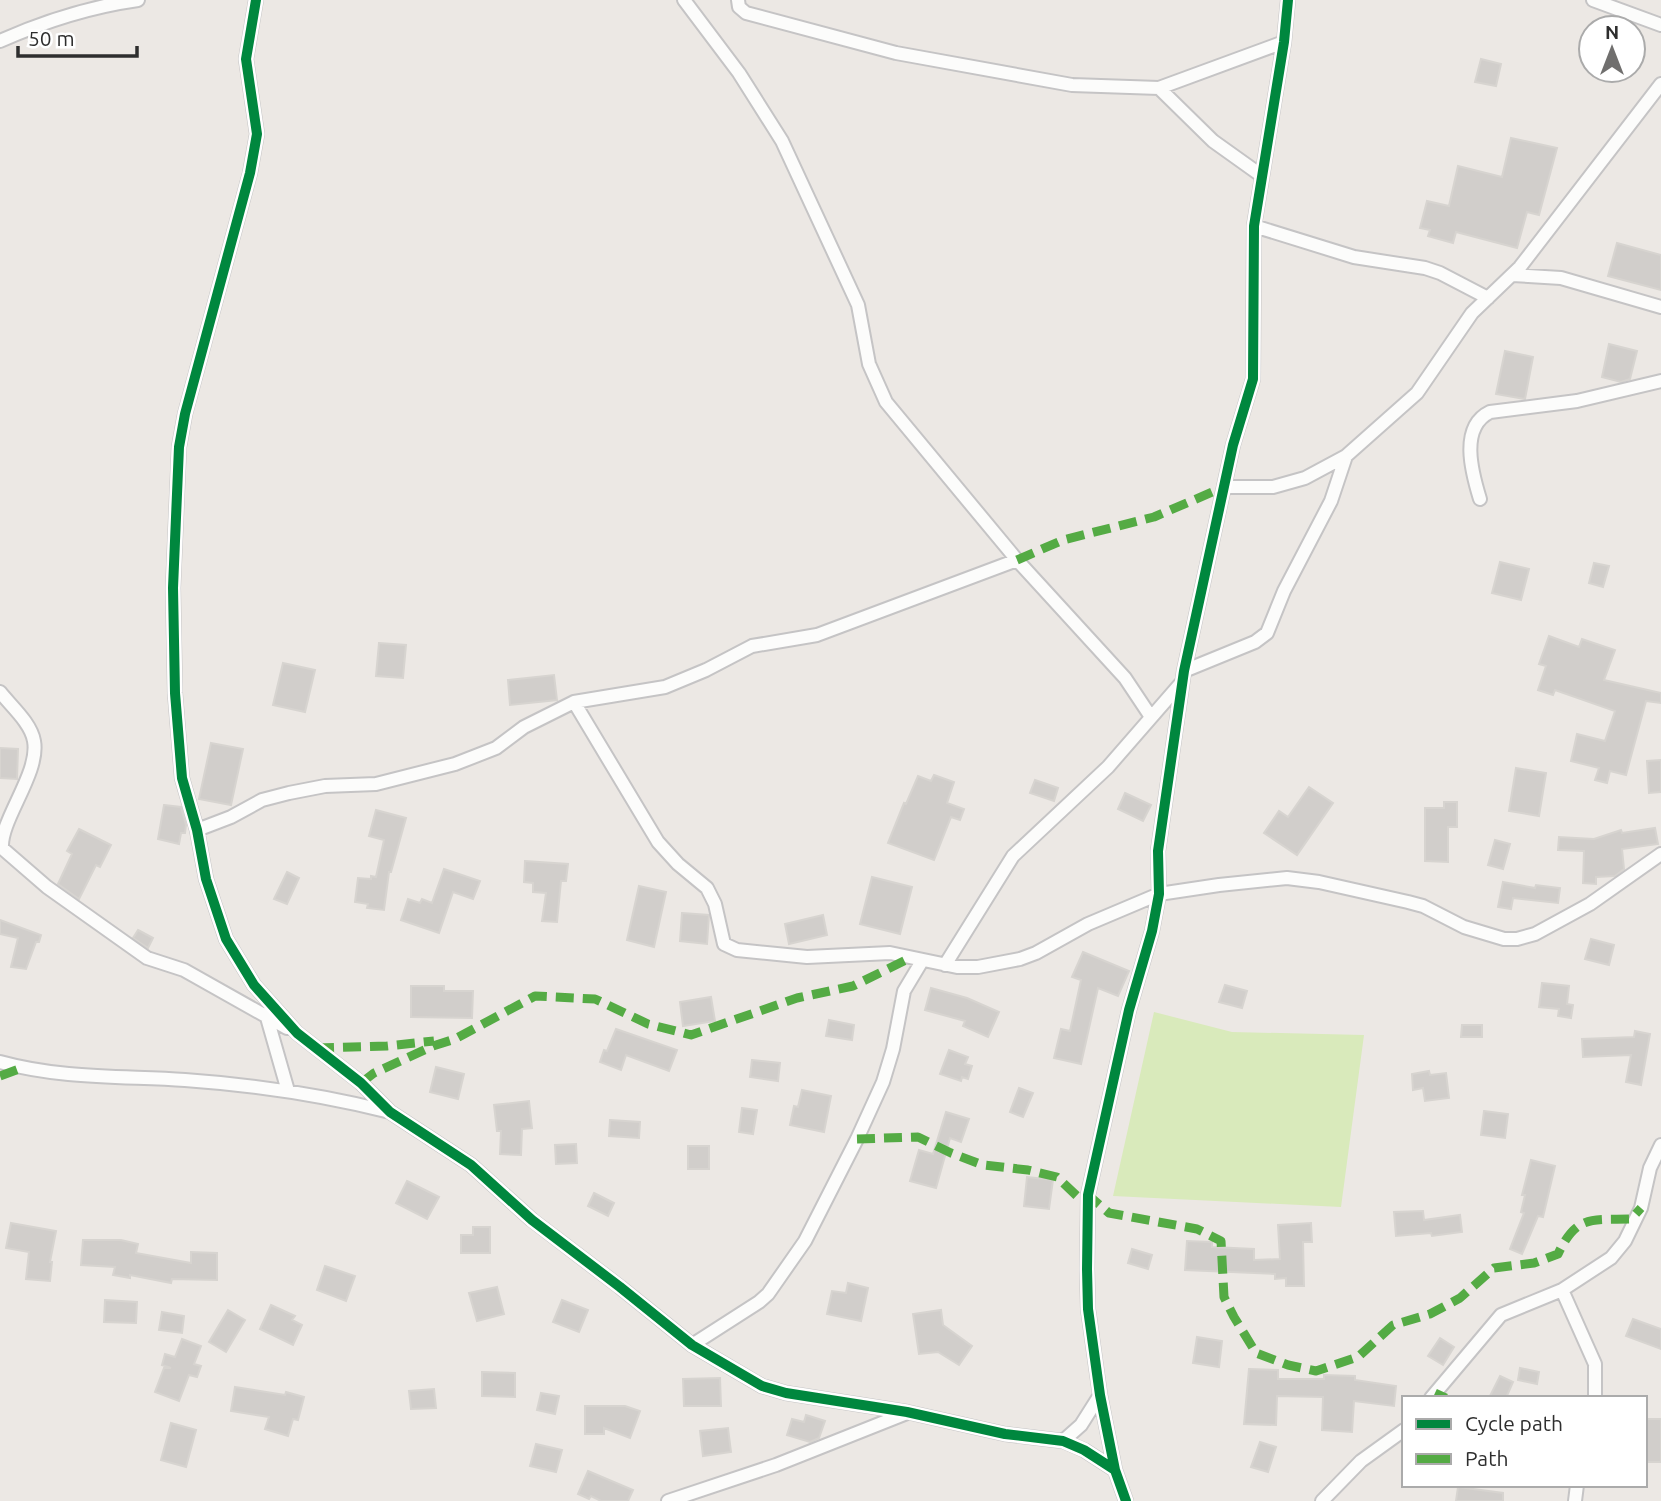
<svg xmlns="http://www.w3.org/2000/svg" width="1661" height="1501" viewBox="0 0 1661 1501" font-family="Ubuntu,sans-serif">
<rect width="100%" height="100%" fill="#ece8e4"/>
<!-- pitch -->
<path fill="#d9eabb" d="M1154,1012L1232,1032L1364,1035L1341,1207L1113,1196Z"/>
<!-- building -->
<path fill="#d1cecb" stroke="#d7d4d0" stroke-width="2" d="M1481,59L1501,64L1496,86L1475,82Z
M1511,138L1557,148L1539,215L1527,212L1517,248L1456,232L1453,243L1428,236L1430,230L1420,228L1427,201L1449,206L1458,166L1502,177Z
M1617,243L1661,255V290L1608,276Z
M1609,344L1637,351L1630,379L1621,382L1602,377Z
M1505,351L1533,357L1525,399L1496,394Z
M1500,562L1529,569L1521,600L1492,593Z
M1594,563L1609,566L1603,587L1589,583Z
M1549,636L1579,647L1582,639L1615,650L1604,680L1661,693V703L1646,701L1626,775L1610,771L1607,783L1595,780L1599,768L1571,761L1577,734L1605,741L1615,711L1555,690L1553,695L1538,690L1546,666L1539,664Z
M379,643L406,645L403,678L376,676Z
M283,663L315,670L305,712L273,705Z
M554,675L557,700L510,705L508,680Z
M211,743L243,749L231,805L199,799Z
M0,748L18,749L17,779L0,778Z
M1661,760V792L1649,793L1647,761Z
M1516,768L1546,773L1539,816L1509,811Z
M934,775L954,782L947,803L964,809L960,820L951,817L934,860L888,843L904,803L906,804L918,776L931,781Z
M1035,780L1058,788L1054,801L1030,793Z
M1309,787L1333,803L1297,855L1264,833L1279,811L1288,817Z
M1125,793L1151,805L1143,821L1118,809Z
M1444,802H1457V827H1448V862L1425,861V808H1444Z
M164,805L181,807L186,825L185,833H181L179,844L158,839Z
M376,810L406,818L391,872H389L384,910L367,908L368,904L355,902L358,878L371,879V876L376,877L384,840L369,836Z
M1655,828L1658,844L1622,849L1624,869L1615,876L1596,877V884L1583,883L1584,851L1558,850L1559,837L1594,839L1621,830L1622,833Z
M79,829L111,845L100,867L96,865L79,899L58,884L72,854L67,851Z
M1495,840L1510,844L1503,869L1488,865Z
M525,861L568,864L566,881H561L557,922L542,921L546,893L533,892V883L524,882Z
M444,869L480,881L473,899L453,892L439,933L401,920L408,899L420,903L422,899L432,903Z
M287,872L299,878L287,904L274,899Z
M872,877L912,887L900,934L860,924Z
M1503,882L1535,888L1536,885L1560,888L1558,903L1513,898L1511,909L1498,907Z
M639,886L666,892L654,947L627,940Z
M682,913L709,915L707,944L680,941Z
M823,915L827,935L789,944L785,924Z
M0,920L41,935L39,942H36L26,969L11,967L18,938L0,934Z
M138,930L153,938L148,948L133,938Z
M1591,939L1614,945L1609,965L1585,959Z
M1083,952L1129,971L1118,996L1098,988L1081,1064L1054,1058L1061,1029L1070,1031L1081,980L1072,977Z
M1542,983L1569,986L1567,1004L1573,1005L1571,1018L1558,1016L1559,1009L1539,1007Z
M1225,985L1247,991L1242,1008L1219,1002Z
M411,986H444V991H473L472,1018L411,1017Z
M931,988L967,998L999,1012L988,1037L963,1026L965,1021L925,1010Z
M711,997L715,1021L683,1026L680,1002Z
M829,1020L854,1025L852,1040L826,1036Z
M1462,1025H1482V1037H1461Z
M616,1029L677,1050L669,1071L626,1055L621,1070L600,1062L604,1050L607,1051Z
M1635,1031L1650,1034L1641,1085L1626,1082L1631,1055L1583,1057L1582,1039L1634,1037Z
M949,1050L968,1057L965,1064L972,1066L968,1079L962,1077L961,1081L940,1074Z
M752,1060L780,1063L778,1081L750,1077Z
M436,1067L464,1074L458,1099L430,1092Z
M1429,1071L1430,1075L1446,1073L1449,1098L1425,1101L1423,1088L1413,1090L1412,1074Z
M1019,1088L1033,1093L1023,1117L1010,1112Z
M802,1090L831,1096L824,1132L790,1125L794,1106L798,1107Z
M529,1101L532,1128L522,1129L521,1155L500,1154L501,1131H497L494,1105Z
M742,1108L757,1110L753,1134L739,1132Z
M1484,1111L1508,1114L1505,1138L1481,1135Z
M946,1112L969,1119L961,1142L950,1138L936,1188L910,1181L919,1150L933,1154Z
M610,1120L640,1122L639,1138L609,1136Z
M576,1144L577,1163L556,1164L555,1145Z
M688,1146H709V1169H688Z
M1531,1160L1555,1166L1543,1217L1538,1216L1522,1254L1510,1249L1524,1213L1521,1212L1525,1195H1522Z
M1027,1177L1053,1180L1049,1209L1024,1206Z
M407,1181L439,1197L427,1219L396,1203Z
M594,1193L614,1203L608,1216L588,1206Z
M1423,1211L1424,1220L1460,1215L1462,1232L1432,1236L1431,1233L1396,1236L1394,1212Z
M11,1223L56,1231L50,1262H52L50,1281L26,1279L29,1252L6,1248Z
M1311,1223L1312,1242H1303L1304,1286H1286V1278L1275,1279V1274L1185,1270L1187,1241L1212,1242V1247L1254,1249V1260L1280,1259L1278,1225Z
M473,1227H490V1253H461V1235H473Z
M83,1240H121L138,1244L136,1253L191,1263V1252L217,1253V1280L172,1279L171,1283L130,1275V1278L113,1275L115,1267L81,1265Z
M1132,1249L1152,1255L1148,1269L1128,1263Z
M325,1266L355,1276L346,1301L317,1290Z
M848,1283L868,1288L861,1321L827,1314L832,1291L846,1293Z
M497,1287L504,1314L477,1321L469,1293Z
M105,1300L137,1302L136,1323L104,1322Z
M562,1300L588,1310L579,1332L553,1322Z
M271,1305L295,1316L292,1320L302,1325L293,1345L260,1329Z
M228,1310L245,1320L226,1352L209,1342Z
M941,1310L943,1325L972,1346L959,1365L938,1352L919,1354L913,1314Z
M162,1312L184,1316L182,1333L159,1330Z
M1633,1319L1661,1329V1349L1626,1336Z
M1197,1337L1222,1341L1219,1367L1193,1363Z
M1440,1338L1454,1347L1443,1365L1428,1356Z
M182,1339L201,1346L194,1364L201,1366L197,1377L189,1375L179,1401L155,1392L164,1368H171L162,1365L165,1354L175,1357Z
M1520,1368L1539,1372L1537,1384L1518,1380Z
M1249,1369L1278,1370V1379H1324V1375L1355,1376V1380L1396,1386L1394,1406L1354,1401L1352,1432L1322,1430L1323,1397L1277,1396L1276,1425L1244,1424Z
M482,1372L515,1373V1397L482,1396Z
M1500,1376L1513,1382L1506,1398H1489Z
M720,1378L721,1406H684L683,1379Z
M235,1387L285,1395L286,1392L304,1397L298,1420L293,1419L288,1436L265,1429L269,1417L231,1411Z
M434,1389L436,1408L411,1409L409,1391Z
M541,1393L559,1396L555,1414L537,1410Z
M585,1406H625L640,1411L630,1438L604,1428V1434H585Z
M806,1415L825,1421L819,1438L810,1442L787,1435L792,1419L804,1422Z
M1645,1419H1661V1462H1645Z
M171,1423L196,1430L186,1467L161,1460Z
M728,1428L731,1452L703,1456L700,1431Z
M1260,1442L1276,1447L1268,1472L1251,1467Z
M536,1444L562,1450L556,1472L530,1466Z
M588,1471L633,1490L628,1501H601L591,1496L589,1499L578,1494Z
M1458,1487L1503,1493V1501H1456Z"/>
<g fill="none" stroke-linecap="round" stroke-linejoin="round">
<defs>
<path id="minor" d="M256,0L246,59L257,134L250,173L185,414L179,447L173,588L175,693L182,778L197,830L206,879L226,939L254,985L297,1033L361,1083L390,1112L471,1165L532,1220L620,1287L692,1345L762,1386L786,1393L907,1412L1005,1434L1063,1441L1084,1450L1115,1470
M684,0L739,73L782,141L858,305L869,364L886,402L1017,560L1125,678L1151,717
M738,0L739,7L746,13L896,53L1072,85L1159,88L1284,42
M1593,0L1661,25
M0,41C45,21 88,7 138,0
M1159,88L1213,141L1262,176
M1254,226L1354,257L1425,268L1440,273L1488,298
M1512,275L1561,278L1661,307
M1224,487H1273L1305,478L1346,456
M1480,499C1472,473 1459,427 1490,412L1577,401L1661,381
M1184,671L1255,642L1267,633L1284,591L1331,501L1346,456L1417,393L1472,313L1520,267L1661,84
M0,692C11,706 31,723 34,741C40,773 0,820 2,848L47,887L147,958L184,970L287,1028
M574,702L658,842L678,864L707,888L715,904L724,944L737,950L807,957L890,953L957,967H978L1020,959L1036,953L1088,924L1159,894L1219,885L1287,878L1319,882L1408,902L1423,906L1464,927L1504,939H1517L1535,934L1590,904L1661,854
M197,830L231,817L262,800L289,793L325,786L376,784L455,764L496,748L524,727L574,702L665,687L706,670L752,646L817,635L1017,560
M945,965L1013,856L1108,767L1182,682
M266,1014L288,1091
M0,1062C62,1079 122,1076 185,1080C255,1085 323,1095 390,1112
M1562,1290L1595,1364V1398
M692,1345L759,1302L768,1294L805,1241L857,1139L883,1082L893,1049L904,991L922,961
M1431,1398L1501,1315L1562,1290L1611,1258L1625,1241L1641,1208L1650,1168L1661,1145
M1063,1441L1081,1425L1100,1395
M668,1501L776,1465L907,1413
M1126,1501L1115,1470L1100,1395L1088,1309L1087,1269L1088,1195L1129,1010L1152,931L1159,894L1158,851L1184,671L1233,445L1253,379L1254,226L1284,42L1288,0
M1322,1501L1361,1461L1404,1430
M1575,1501L1577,1485"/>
</defs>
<!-- minor casing -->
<use href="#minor" stroke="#c5c4c5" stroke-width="16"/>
<!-- minor -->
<use href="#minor" stroke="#fcfcfb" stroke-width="12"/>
<!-- quiet -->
<path stroke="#54ab44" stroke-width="9" stroke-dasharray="18 9" stroke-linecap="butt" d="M1017,560L1063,540L1154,517L1224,487
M316,1048L387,1046L434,1041
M0,1076L22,1068
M361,1083L374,1073L433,1046L455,1039L535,996L595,999L648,1024L691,1035L797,998L853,986L910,958
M857,1139L918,1137L951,1153L983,1165L1028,1170L1057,1177L1078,1197L1088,1195L1109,1213L1197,1229L1221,1241L1224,1297L1234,1317L1256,1353L1288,1365L1316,1371L1358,1357L1393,1325L1430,1314L1460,1298L1494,1268L1534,1263L1558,1254C1577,1214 1592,1220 1631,1219L1641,1208
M1435,1393L1446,1398
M1595,1398V1397"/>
<defs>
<path id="cycleway" d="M256,0L246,59L257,134L250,173L185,414L179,447L173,588L175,693L182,778L197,830L206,879L226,939L254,985L297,1033L361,1083L390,1112L471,1165L532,1220L620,1287L692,1345L762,1386L786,1393L907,1412L1005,1434L1063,1441L1084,1450L1115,1470
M1126,1501L1115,1470L1100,1395L1088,1309L1087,1269L1088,1195L1129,1010L1152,931L1159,894L1158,851L1184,671L1233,445L1253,379L1254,226L1284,42L1288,0"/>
</defs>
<!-- cycleway casing -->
<use href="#cycleway" stroke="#fff" stroke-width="15"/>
<!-- cycleway -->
<use href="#cycleway" stroke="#00873e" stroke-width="10"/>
</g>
<!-- legend -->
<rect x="1402" y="1396" width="245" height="91" fill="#ffffff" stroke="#ababab" stroke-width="2"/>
<rect x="1416" y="1419" width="35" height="10" fill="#00873e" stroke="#ababab" stroke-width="2"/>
<text x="1465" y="1431" font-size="21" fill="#2e2e2e">Cycle path</text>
<rect x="1416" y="1454" width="35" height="10" fill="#54ab44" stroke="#ababab" stroke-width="2"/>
<text x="1465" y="1466" font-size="21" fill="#2e2e2e">Path</text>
<!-- north arrow -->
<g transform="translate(1612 49)"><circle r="33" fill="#ffffff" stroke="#ababab" stroke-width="2"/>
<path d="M0-5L12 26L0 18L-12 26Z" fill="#706f6e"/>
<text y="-10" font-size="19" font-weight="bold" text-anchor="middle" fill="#2e2e2e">N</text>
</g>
<!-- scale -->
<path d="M18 46v10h119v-10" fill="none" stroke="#2e2e2e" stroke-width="3.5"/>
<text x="28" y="46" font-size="21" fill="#2e2e2e" stroke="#ffffff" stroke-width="5" paint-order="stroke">50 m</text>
</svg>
